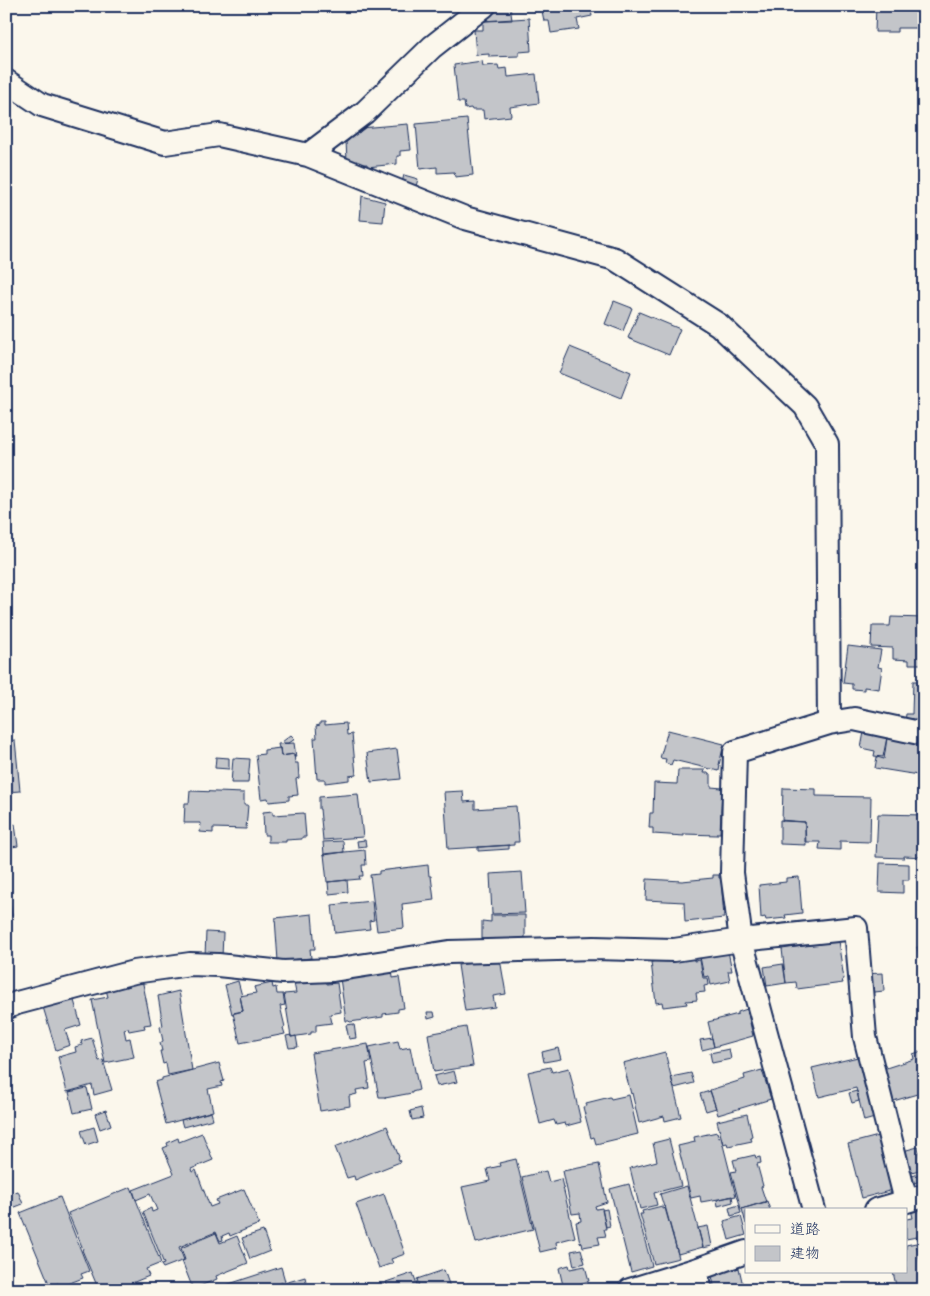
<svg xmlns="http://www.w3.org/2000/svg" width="930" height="1296" viewBox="0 0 930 1296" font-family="'Indie Flower','Klee One',sans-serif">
<rect width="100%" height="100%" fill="#fbf7ec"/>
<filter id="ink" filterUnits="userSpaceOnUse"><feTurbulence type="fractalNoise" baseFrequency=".02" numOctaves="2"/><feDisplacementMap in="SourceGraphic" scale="10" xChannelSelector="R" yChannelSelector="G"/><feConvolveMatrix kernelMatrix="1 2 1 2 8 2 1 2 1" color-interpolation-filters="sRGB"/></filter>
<g filter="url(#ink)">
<!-- building -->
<path fill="#c3c5c9" stroke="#1b2f5e" d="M503,6H510L512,20L484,21Z
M541,6H590L592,16L577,19L579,29L551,33L549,21H544Z
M876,6H924V28H897V32H875Z
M529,18L531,51L519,52V56L489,57V54L476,55L474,30H483V21Z
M482,61L483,66L498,65L499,69L507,68L508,77L536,74L539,103L510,107L511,116L484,119L483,110H472L471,108L465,109L464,102H458L454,65Z
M6,108L13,110L6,126Z
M467,119L473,175L455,177L454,172L437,173V167L420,169L416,124Z
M408,124L411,150L400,151V156H397V164L367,167V164L350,165L347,161L346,141H348L356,133L360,132V128Z
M404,175L418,179L415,190L401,186Z
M362,196L385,202L383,222L360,220Z
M614,301L632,308L623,331L605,324Z
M639,312L680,329L669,355L628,338Z
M570,347L631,372L621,398L559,373Z
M891,617L924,618V664H909V660L893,659V648L871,647L872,626H890Z
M848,646L881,650L878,667L882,668L879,689L864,687V690L852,689V684L843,683Z
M913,681H924V723L905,722L906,714H912Z
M320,722H325V725L346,723L347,735L352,734L356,775L349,776V780L325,783V779H317L314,738H317L316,726L320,725Z
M668,730L724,744L719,765H720L719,771L673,760L671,765L665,763L666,759L660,758Z
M864,732L887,737L883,757L874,756L875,751L861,748Z
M291,735L295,739L289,743H283L282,742Z
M887,738L924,745V776L875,768L877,757L884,759Z
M15,740L20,791L6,792V741Z
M294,743L296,757H294V754L281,756L280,748H279L278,744Z
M280,748L281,756L294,754L295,763H298L299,778L296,779L298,795L289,796V800L269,802L268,798L261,799L256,755L264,754V750Z
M397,749L401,779L371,782L367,753Z
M216,757L229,758V769L215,768Z
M233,758L250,759L248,783H231Z
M678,770H705L704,773H709V775H711V787L722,788L720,833H717V835L684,834V836L653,834V828H649L650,813H653L654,783L677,784Z
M783,788L816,789V796L871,797L870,842L840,841V850L819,849L820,842H805V822L782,821Z
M190,791L244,793V805H248L246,829L213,828V833L200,832L201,823H184L185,803H189Z
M463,791L464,802L475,801V809L516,806L519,842H514V845L448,849L444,792Z
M358,794L363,837L323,840L320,809H319V797Z
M273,811V815L304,813L306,837H302V839L286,840V842H268V835H264L263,812Z
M878,814L924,815V857L904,856V858L876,857Z
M780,820L805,822L806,845L780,844Z
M15,824L18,846L6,848V826Z
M365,840L366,846L358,847L357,841Z
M343,841L344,852L324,855L323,842Z
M509,845V849L478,851V847Z
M365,850L366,865H362L363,876H359L360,879L327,882L324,854Z
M880,863L909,864V880H903V893L879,892Z
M428,865L429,876H431L434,900L402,904L404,928L377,931L370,875L379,874V871Z
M6,872L12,916H6Z
M522,872L525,913L492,914L490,874Z
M713,875H719V878H721L724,918L685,922L684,902L646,900L647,879L682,881L713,878Z
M799,877L802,913L785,915L786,918L766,920L765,917L761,918L759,885L786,882V878Z
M347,880L348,892L329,894L328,882Z
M372,901L374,920L369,921L370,929L335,933L332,905Z
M312,914L315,949H310L311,958L278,961L275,918Z
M491,915H525V943H482V921L491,922Z
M206,932L223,933L222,957L205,956Z
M838,941L844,979L842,980L843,983L797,989L796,982L786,983L782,949Z
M924,946V962L921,963L917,947Z
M728,951L732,971H728L730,981L711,985L709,976L704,977L700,957Z
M694,956V961L700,960L703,978H708L709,985L704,986L705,992L696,993L697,1000L686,1001L687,1004L663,1007L662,1002L656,1003L651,962Z
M500,959L506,994L493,996L495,1007L465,1011L458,965L472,963V962Z
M783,964L786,983L767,986L764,967Z
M392,968L393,978L399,977L404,1008L398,1009V1012L383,1014V1017L350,1022L349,1021H346L340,978Z
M883,973L884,991L865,993L863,974Z
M326,978L327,984L337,983L341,1012L330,1014L332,1023L316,1025V1032H311V1034L291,1037L284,994L296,993L294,983Z
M142,979L151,1024L144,1025L145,1028L129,1031L128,1028L124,1029L126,1039L130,1038L134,1057L105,1063L92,1000L108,997L105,986Z
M238,981L242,996H240L243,1011L232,1014L225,985Z
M272,983L273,988L276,987L277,994H283L285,1005L280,1006L285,1027L283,1028L285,1034L240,1043L233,1013L243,1011L240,996L256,993L254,987Z
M179,991L192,1070L168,1075L166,1063L163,1064L160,1051H162L160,1043L163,1041L160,1027L163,1026L158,996Z
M73,997L81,1025L65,1030L70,1045L56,1050L43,1007Z
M747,1009L753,1036L714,1047L708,1022L738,1014V1012Z
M427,1012H434L435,1017L428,1019Z
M354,1024L356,1038L349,1039L346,1025Z
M466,1027L473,1066L434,1072L428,1034Z
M291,1035V1037L296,1036L298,1047L289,1048L286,1036Z
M92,1038L99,1061L103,1060L112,1090L94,1095L92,1085L67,1092L58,1057L76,1052L75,1047L82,1045L81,1041Z
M712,1038L714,1047L702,1050L700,1040Z
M398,1041L400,1049L410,1047L419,1090L412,1092V1093L385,1098V1097H379L369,1047Z
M368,1044L371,1062L366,1063L369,1081H368L369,1088L356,1090L357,1094L349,1096L350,1106L320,1111L311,1053Z
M558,1048L561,1059L544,1062L542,1052Z
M729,1049L731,1059L712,1063L710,1053Z
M924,1050V1092L890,1102L880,1070L914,1059L913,1054Z
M665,1052L681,1117L665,1121L664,1116L639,1123L632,1093L631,1094L623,1063Z
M862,1056L878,1117L864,1121L856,1088L819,1097L812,1068Z
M219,1063L224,1081L221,1082L222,1086L208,1089L213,1111L166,1124L155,1082L162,1080V1078Z
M550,1067L552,1072L569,1068L581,1122L566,1126L565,1123L556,1125L554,1120L540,1124L528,1072Z
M762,1070L771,1099L718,1115L710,1090L745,1079L744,1075Z
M6,1071L11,1086L6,1087Z
M454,1071L457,1082L437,1086L434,1076Z
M691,1073L694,1083L674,1088L671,1077Z
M87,1088L92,1109L74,1113L69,1092Z
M710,1091L716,1108L706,1111L700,1094Z
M857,1091L859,1101L852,1103L849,1093Z
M629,1095L638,1134L596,1144L594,1137L591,1138L583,1107L587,1106L586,1103L610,1097L611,1099Z
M421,1108L423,1118L412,1120L410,1111Z
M106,1110L111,1125L100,1129L95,1114Z
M211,1112L213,1119L183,1127L181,1120Z
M747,1114L752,1136L750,1137L752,1141L728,1146L727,1143L723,1144L717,1121Z
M387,1126L399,1157L398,1158L400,1162L355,1180L354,1176L347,1178L335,1147Z
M94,1127L98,1141L86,1145L81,1131Z
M717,1132L719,1138L721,1137L736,1196L701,1202L700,1196L691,1198L678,1146L695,1142L694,1137Z
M202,1133L213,1160L191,1169L192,1172L196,1170L210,1207L218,1204L216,1200L244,1189L259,1224L230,1236L229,1233L222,1236L223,1240L220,1241L216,1232L179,1247L184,1260L163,1268L161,1265L164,1264L143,1212L151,1208L152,1212L157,1210L150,1194L136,1200L133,1190L174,1174L163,1148L168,1146L167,1143L178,1138L179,1142Z
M882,1135L897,1189L862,1198L848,1144Z
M669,1139L681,1186L654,1193L657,1205L640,1209L630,1168L657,1161L653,1143Z
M918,1147L923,1169L904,1174L899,1152Z
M755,1155L756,1158L760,1157L761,1163L757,1164L763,1186L761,1187L766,1202L741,1209L731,1172L736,1171L733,1160Z
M516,1159L533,1229L476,1243L462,1187L490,1181L487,1169L500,1166L499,1163Z
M599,1164L607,1202L595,1206L596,1209L602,1208L606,1229H604L606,1236L598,1237L600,1244L583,1247L582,1242L580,1243L576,1222L581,1221L580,1213L572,1214L563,1171Z
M546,1171L549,1182L561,1179L575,1237L556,1242L557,1248L540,1252L522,1177Z
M918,1174L920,1181L909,1185L907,1178Z
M629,1184L652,1266L631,1272L610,1189Z
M687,1186L703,1247L678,1254L665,1206L664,1207L660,1194Z
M131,1187L161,1263L146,1269L149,1276L115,1290L111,1283L98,1288L82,1250L83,1249L68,1213Z
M18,1191L23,1204L10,1209L6,1200V1195Z
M384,1194L405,1254L391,1259L393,1263L379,1268L356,1204Z
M732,1196L733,1202L718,1206L717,1200Z
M60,1197L89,1271L81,1274L83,1278L59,1287L58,1283L50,1286L20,1213Z
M767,1201L770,1210H746V1224L742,1209Z
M739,1205L741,1213L731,1216L729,1208Z
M662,1206V1209L665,1208L679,1258L654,1264L640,1214H643L642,1211Z
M924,1207V1268L917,1237L906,1239V1219L913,1218L911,1209Z
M607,1209L610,1226L606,1227L602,1210Z
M741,1216L746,1235L729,1240L724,1221Z
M708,1226L712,1246L703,1248L698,1228Z
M263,1231L270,1251L250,1259L242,1238Z
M216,1233L220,1243L237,1236L248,1263L216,1276L217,1279L193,1289L182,1261L185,1260L181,1248Z
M916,1243L924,1278V1290H897L893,1272H906V1245Z
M581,1249L585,1263L574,1266L571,1251Z
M569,1265L570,1269L585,1266L589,1281L579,1284L580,1288L571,1290H564L559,1268Z
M736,1266V1269L739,1268L744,1290H715L712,1276L717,1275L716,1271Z
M281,1267L285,1281L276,1285L278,1290H228L226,1285Z
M444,1270L451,1290H420L417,1279Z
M413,1273L419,1290H389L386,1282Z
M305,1277L308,1290H280L278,1285Z
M685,1281L688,1290H660Z
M384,1284L386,1290H368Z"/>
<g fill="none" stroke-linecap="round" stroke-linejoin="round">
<defs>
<path id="street" d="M6,81L42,105L165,143L219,135L308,155L465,218L615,259L719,325L805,406L827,444L829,723
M308,155L365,112L432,47L484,6
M6,1008L17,1003L134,972L190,964L218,965L283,972L333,970L449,952L594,948L674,950L741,940L856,928L865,1037L906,1201
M814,1210L741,940L732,873L735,752L829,723L854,719L924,734
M876,1210L924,1196
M695,1270L701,1290
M630,1290L695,1270L746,1252"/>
</defs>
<!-- street casing -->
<use href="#street" stroke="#1b2f5e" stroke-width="26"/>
<!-- street -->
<use href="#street" stroke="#fbf7ec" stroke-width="22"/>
</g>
</g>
<!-- margin -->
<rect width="930" height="1296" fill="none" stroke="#fbf7ec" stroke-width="25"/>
<rect x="12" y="12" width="905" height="1271" fill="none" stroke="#1b2f5e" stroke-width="2" filter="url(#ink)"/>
<!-- legend -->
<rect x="745" y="1208" width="162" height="65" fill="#fbf7ec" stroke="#a1a7b3"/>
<rect x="755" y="1225" width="25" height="8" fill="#fbf7ec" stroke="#a1a7b3"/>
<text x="790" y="1234" font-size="15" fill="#1b2f5e">道路</text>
<rect x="755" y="1246" width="25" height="15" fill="#c3c5c9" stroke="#a1a7b3"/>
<text x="790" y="1258" font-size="15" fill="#1b2f5e">建物</text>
</svg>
